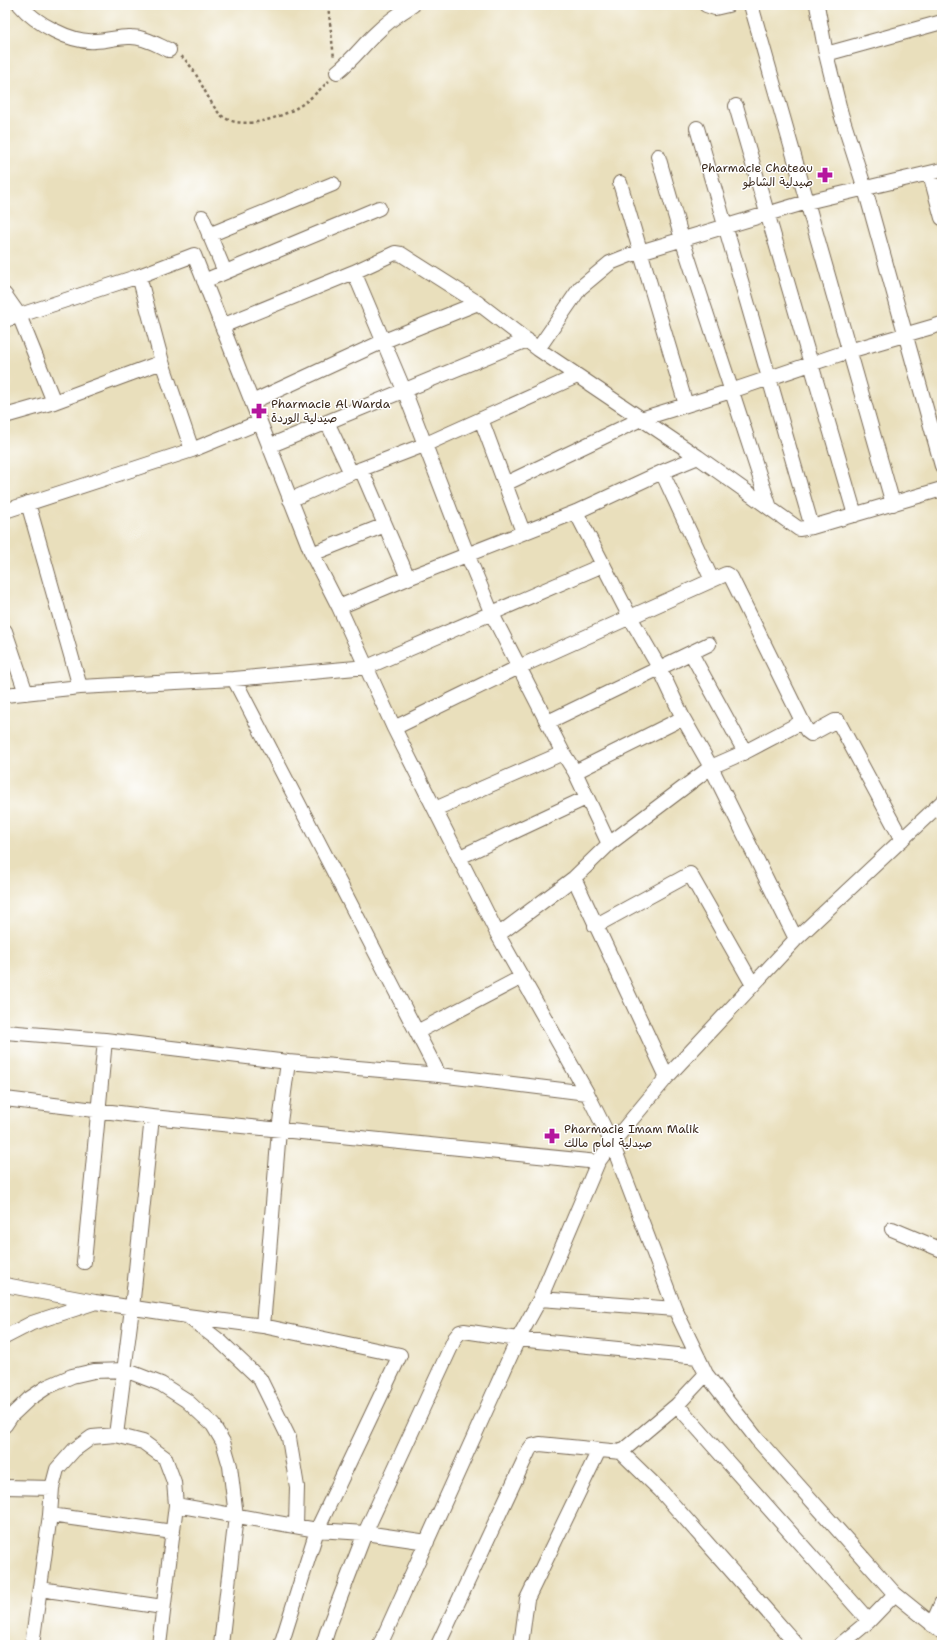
<svg xmlns="http://www.w3.org/2000/svg" width="947" height="1650" viewBox="0 0 947 1650" font-family="'Shantell Sans','Playpen Sans Arabic',sans-serif">
<rect width="100%" height="100%" fill="#fff"/>
<filter id="ink" filterUnits="userSpaceOnUse"><feTurbulence type="fractalNoise" baseFrequency=".025" numOctaves="2"/><feDisplacementMap in="SourceGraphic" scale="8" xChannelSelector="R" yChannelSelector="G"/><feConvolveMatrix kernelMatrix="1 2 1 2 8 2 1 2 1" color-interpolation-filters="sRGB"/></filter>
<filter id="wash" filterUnits="userSpaceOnUse"><feTurbulence type="fractalNoise" baseFrequency=".012" numOctaves="4" result="noise"/><feDisplacementMap in="SourceGraphic" scale="16" xChannelSelector="R" yChannelSelector="G"/><feGaussianBlur stdDeviation="0.9" result="paint"/><feColorMatrix in="noise" values="0 0 0 0 0 0 0 0 0 0 0 0 0 0 0 0 0 1.4 0 .05"/><feComposite in="paint" operator="in"/></filter>
<g filter="url(#wash)">
<rect width="100%" height="100%" fill="#e9dfbc"/>
</g>
<g filter="url(#ink)">
<g fill="none" stroke-linecap="round" stroke-linejoin="round">
<defs>
<path id="street" d="M20,5C35,23 71,43 95,41C107,41 120,36 131,37C145,37 157,45 169,50
M706,5L715,8L728,5
M751,5L893,504
M817,5L826,54L841,114L865,189L942,466
M826,54L942,22
M337,72C351,61 361,48 373,36C385,24 398,14 413,5
M736,106L855,515
M697,128L812,527
M658,156L682,239L770,508
M930,174L942,218
M620,183L686,405
M202,217L225,272
M209,235L333,184
M354,272L404,390L467,554L492,614L563,753L575,772L609,844
M139,276L162,362L192,450
M204,281L379,208
M5,295L19,315L54,402
M5,320L139,276L194,255L312,554L339,607L394,728L498,935L587,1093L612,1143L675,1309L706,1374L757,1439L895,1594L942,1632
M222,326L354,272L395,253L401,254L478,303L538,349L698,457L799,529L812,527L942,489
M538,349L580,288L610,263L630,255L807,202L942,170
M252,402L384,341L478,303
M5,416L54,402L162,362
M481,419L523,532
M327,422L351,473
M269,446L527,340
M361,469L408,578
M662,472L712,580
M505,484L641,419L731,391L849,351L942,324
M290,500L351,473L424,445L577,376
M28,503L80,687
M5,511L192,450L260,422
M576,512L630,617L660,669L683,718L711,767L796,939
M312,554L385,525
M339,607L408,578L576,512L662,472L698,457
M5,631L26,693
M691,653L745,752
M234,679L439,1075
M5,695L80,687L234,679L367,667L603,565
M548,722L709,644
M394,728L519,667L726,574L731,577L807,731L811,734L835,721H838L902,840
M575,772L683,718
M435,809L563,753
M460,857L586,798
M574,878L667,1077
M595,926L690,874L753,985
M498,935L574,878L609,844L711,767L745,752L802,722
M5,1032L105,1040L288,1062L439,1075L587,1093
M417,1032L522,977
M5,1099L152,1117L598,1162
M892,1229L942,1250
M84,1262L105,1040
M5,1285L95,1302L187,1316L221,1342L260,1379L289,1438L297,1487L296,1526
M540,1299L675,1309
M187,1316L263,1326L400,1355L317,1530L281,1645
M263,1326L279,1130L288,1062
M5,1337L32,1323L93,1303
M677,1405L869,1621
M5,1425L11,1416L29,1399L47,1387L72,1376L94,1371L125,1370L161,1384L186,1400L213,1425L223,1442L230,1466L236,1516L221,1645
M116,1435L132,1308L152,1117
M621,1452L677,1405L706,1374
M5,1487L52,1488
M176,1505L317,1530L365,1533L427,1542
M50,1515L173,1532
M40,1589L163,1607
M932,1625L942,1602
M32,1645L50,1515L52,1488L57,1469L74,1450L92,1437L116,1435L143,1442L165,1458L174,1482L176,1505L159,1645
M323,1645L328,1629L365,1533L455,1338L460,1332L464,1331L518,1339L698,1357
M380,1645L518,1339L540,1299L598,1162L612,1143L667,1077L796,939L942,802
M438,1645L529,1450L532,1446L540,1444L621,1452L661,1491L797,1645
M521,1645L527,1599L599,1450
M840,1645L869,1621L895,1594"/>
</defs>
<!-- street casing -->
<use href="#street" stroke="#786955" stroke-width="16"/>
<!-- path -->
<path stroke="#786955" stroke-width="2.5" stroke-dasharray="3 3" stroke-linecap="butt" d="M328,5L334,58
M181,56C198,70 204,95 218,112C235,133 279,119 298,107C310,100 319,90 329,81"/>
<!-- street -->
<use href="#street" stroke="#fff" stroke-width="14"/>
</g>
</g>
<!-- icons -->
<defs>
<symbol id="pharmacy-bare" viewBox="-9 -9 18 18"><path d="M-2-6h4v4h4v4h-4v4h-4v-4h-4v-4h4Z" fill="#b5179e" stroke="#fff" stroke-width="2.5" paint-order="stroke"/></symbol>
</defs>
<g fill-rule="evenodd">
<use href="#pharmacy-bare" x="814" y="164" width="22" height="22"/>
<use href="#pharmacy-bare" x="248" y="400" width="22" height="22"/>
<use href="#pharmacy-bare" x="541" y="1125" width="22" height="22"/>
</g>
<g text-anchor="middle" dominant-baseline="central" stroke-width="3" stroke-linejoin="round" paint-order="stroke">
<!-- poi labels -->
<g font-size="12" fill="#3b2a1e" stroke="#fff" text-anchor="start">
<text x="813" y="168" text-anchor="end">Pharmacie Chateau<tspan x="813" dy="14">صيدلية الشاطو</tspan></text>
<text x="271" y="404">Pharmacie Al Warda<tspan x="271" dy="14">صيدلية الوردة</tspan></text>
<text x="564" y="1129">Pharmacie Imam Malik<tspan x="564" dy="14">صيدلية امام مالك</tspan></text>
</g>
</g>
<!-- margin -->
<rect width="947" height="1650" fill="none" stroke="#fff" stroke-width="20"/>
</svg>
